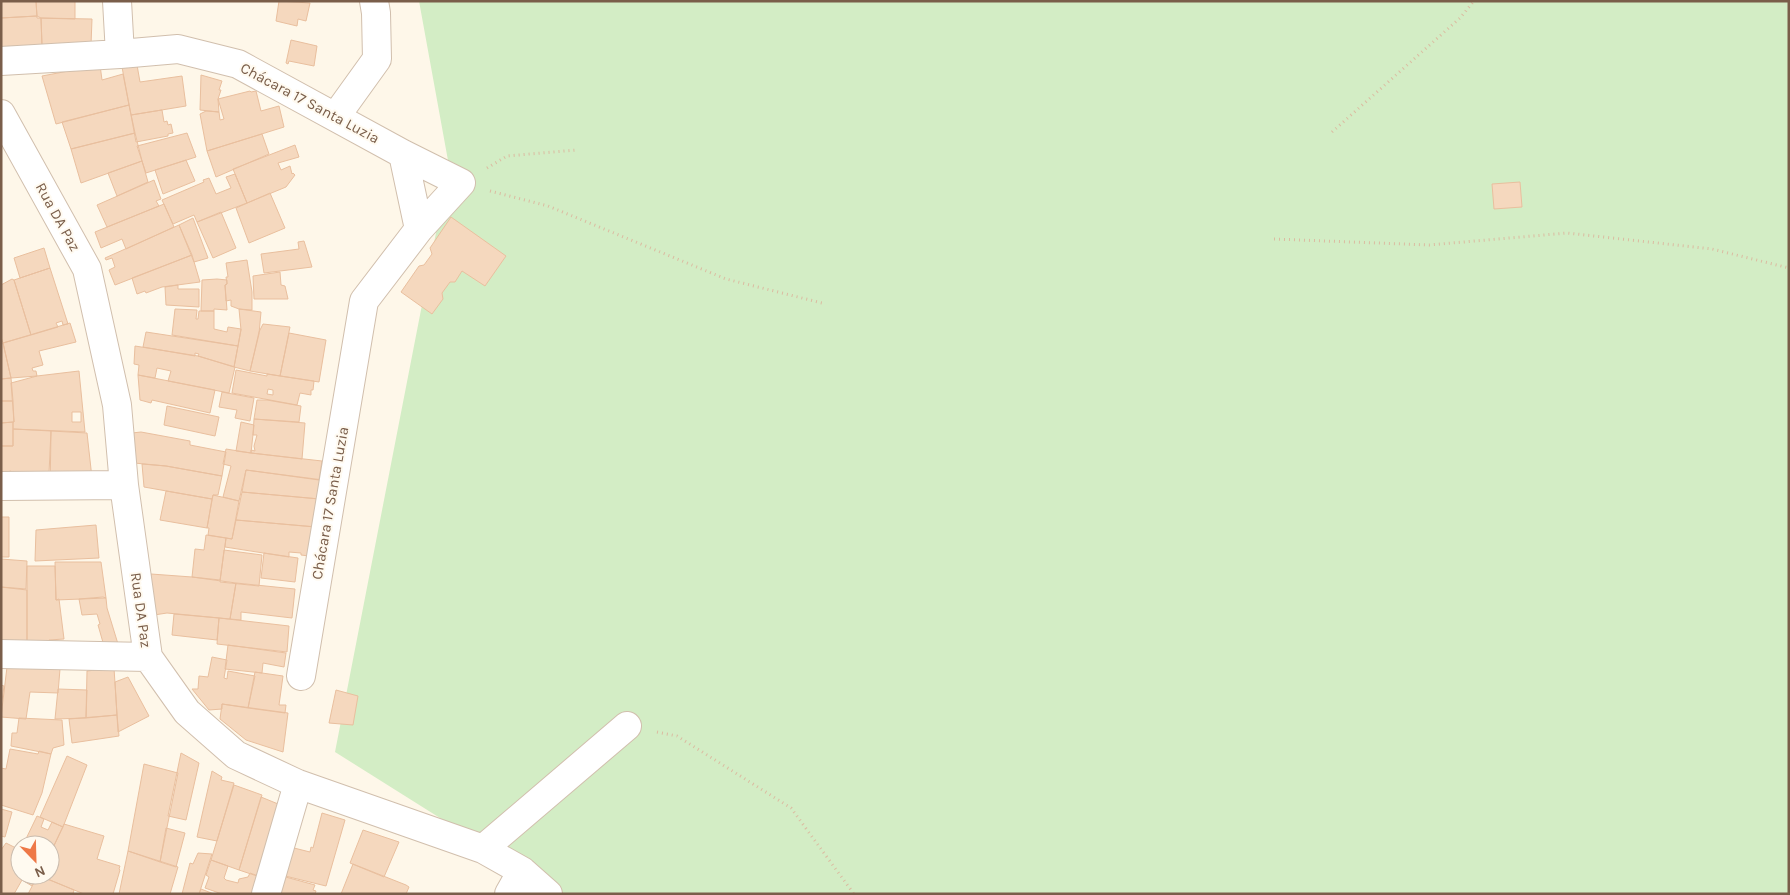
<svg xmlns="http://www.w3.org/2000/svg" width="1790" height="895" viewBox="0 0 1790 895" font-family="Karla,sans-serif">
<rect width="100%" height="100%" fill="#fef7e9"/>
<!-- green -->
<path fill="#d3edc5" d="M419,1H1789V894H561L335,752L449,166Z"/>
<!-- building -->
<path fill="#f5d8be" stroke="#e9bf9e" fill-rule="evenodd" d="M1,1H36L37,16L1,18Z
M36,1H75V19L37,18Z
M279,1L310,3L306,21L298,19L297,26L276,21Z
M37,16L41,18L42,46L1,47V18Z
M41,18L92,19L91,45L42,46Z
M291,40L317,46L314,66L289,61L288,64L286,63Z
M100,65L102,80L123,74L129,105L56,124L42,76Z
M137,65L140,82L182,76L186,106L131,115L122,67Z
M201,75L222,81L219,90H221L218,99L219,112L200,110Z
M250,91L251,92L256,91L261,111L279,106L284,127L207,151L200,114L206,111L219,112L220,120L224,119L218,99Z
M129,105L135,133L71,149L62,122Z
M162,110L164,122L167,121L168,125L171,124L173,133L168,134V136L136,142L131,115Z
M135,133L142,161L81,183L71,149Z
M187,133L196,157L146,173L137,146Z
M262,134L269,154L216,177L207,151Z
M295,145L299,157L278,163L281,170L290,166L292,174L293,173L295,175L286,187L247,203L233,169Z
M186,160L195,181L163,194L155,170Z
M142,161L148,182L117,196L108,173Z
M235,174L247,203L197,222L194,215L173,224L162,200L204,182L203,180L209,178L216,194L231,188L226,177Z
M154,180L161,199L156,201L159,206L107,227L97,205Z
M1520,182L1522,207L1494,209L1492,184Z
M270,193L285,228L249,243L236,208Z
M164,204L174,227L126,249L122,239L101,248L95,232Z
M221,212L236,248L213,258L197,222Z
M451,217L506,256L485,286L462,271L455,282H450L442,293L443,299L432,314L401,292L419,266L424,265L432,254L430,248Z
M193,218L208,258L194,262L179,225Z
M179,225L192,255L115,285L109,270L115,267L112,258L106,260L105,258Z
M304,241L312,267L264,273L261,254L299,249L298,242Z
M44,248L50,268L20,278L14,258Z
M192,255L200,282L162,287L146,293L145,291L137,294L132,278Z
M247,260L252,292V310L239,309L231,306V300L226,301L225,285L227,284L226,277H228L226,263Z
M50,268L68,324L63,325L62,321L56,323L58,327L31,335L14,280Z
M280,272L281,285L285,286L288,299H254L253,276Z
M12,279L14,280L31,335L3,343L1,337V285Z
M217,279L227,280V284L225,285L227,310L214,309V311H201L202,280Z
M178,285V289H199V307L166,305L165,287Z
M175,309L197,310L196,319H198L199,311H214V329L227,332L228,327L241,329L238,346L172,335Z
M239,309L261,312L259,334L250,371L234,367L241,330Z
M70,323L76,342L39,351L43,365L32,368L33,371H36L37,376L11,378L3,343Z
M263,324L290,327L280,376L250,371L259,332Z
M146,332L238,346L234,367L198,356L199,354L195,353V356L143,347Z
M289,333L326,340L319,382L280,376Z
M1,343H3L11,378L1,379Z
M135,346L198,356L235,367L229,393L168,381L171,371L157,368L155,378L138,375L139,365L134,364Z
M236,370L267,376V374L314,381L313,390H311V395L300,393L297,405L232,393ZM268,389L273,390V395L267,394Z
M79,371L85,432L13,429V422H14L11,383L37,376ZM72,412H81V422H72Z
M138,375L215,390L210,413L152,400L151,403L140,400Z
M11,378L13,401H1V379Z
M222,392L254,398L250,421L235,418L237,410L219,407Z
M257,400H267L301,406L299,422L254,419Z
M1,401H13L14,422L1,423Z
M167,406L219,417L215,436L164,425Z
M254,419L305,423L302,459L251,453V450L255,451L254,446L257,435H253Z
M13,422V446H1V423Z
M241,422L254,425L251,453L236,451Z
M13,429L51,431L49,473L11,477V471L1,473V446H13Z
M51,431L87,433L92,478L50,492Z
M132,433L141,432L190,441V445L226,452L222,476L166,466L134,463Z
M226,449L251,453L322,461L319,480L246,470L239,501L223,497L231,466L223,464Z
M142,464L166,466L222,476L218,495H213L212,499L144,487Z
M246,470L323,480L320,499L242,492Z
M166,491L212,499L207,528L160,520Z
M242,492L319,499L317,527L236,520Z
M213,495L239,501L232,539L208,535L209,528H207Z
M1,517H9V557H1Z
M236,520L315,527L309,556L301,555V553L289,552V557L225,547L226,538L232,539Z
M96,525L99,558L35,561L36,530Z
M206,535L226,538L220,580L192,577L195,549L204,550Z
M224,550L262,555L259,586L220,582Z
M264,553L298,558L295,582L261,578Z
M1,559L27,561L26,589L1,587Z
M55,562H101L106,598L56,600Z
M27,566H55L56,600L59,599L64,639L49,640L50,648H27Z
M151,574L192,577L236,583L230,619L167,613L154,615L147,576H151Z
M236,583L295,589L292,618L241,612V620L230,619Z
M1,587L27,590V650L1,649Z
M103,597L106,598L107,608L118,644L104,646L98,625L100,624L97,614L82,615L79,599Z
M174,614L219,618L217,640L172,635Z
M219,618L289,626L287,652L217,644Z
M228,645L286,653L284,667L263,663L262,673L225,669Z
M212,657L227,660L224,678L227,679L228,671L255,676L248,708L222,704V709L209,710L192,689H198L199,676L208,677Z
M7,667L60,669L58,693L30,692L26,719L1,717Z
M114,668L117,715L86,718L87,671Z
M255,672L283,676L279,705H286L285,713L248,708Z
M128,677L149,716L118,732L115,682Z
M1,685L4,686L1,708Z
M58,689L87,690L86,718L55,719Z
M336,690L358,696L353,725L329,723Z
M222,704L288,713L283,752L246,740L220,719Z
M117,715L119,736L72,743L69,719Z
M19,718L62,720L64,745L53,748L51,754L11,746L12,733H17Z
M10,749L38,754L39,751L51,754L42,793L33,815L1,805V768L6,769Z
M181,753L199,763L186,820L168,816Z
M67,756L87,765L63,827L40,817Z
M144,764L178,773L160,862L128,851Z
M212,771L222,777L221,780L234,783L217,841L197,837Z
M234,785L262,795L239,870L211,860Z
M261,797L283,806L263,878L239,870Z
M1,809L12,812L5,837L1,836Z
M322,813L345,820L326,886L281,875L290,847L310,852L311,847L313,848Z
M37,816L44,819L41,827L48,830L52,822L63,827L50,854V845H23Z
M64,824L104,836L97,859L120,866L119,869L120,870L113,894H84L40,876L50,875V854Z
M166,828L185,833L176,867L160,862Z
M363,830L399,842L384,877L350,863Z
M6,843L20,850V875H40H38L32,886L22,880L14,894H1V850Z
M128,851L178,867L170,894H119Z
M198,853L212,854L199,894H182L190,863L193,864Z
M211,860L228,866L224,878L226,880L238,883L239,879L248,877L250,873L261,877L260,894H222L205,888L209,877L206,875Z
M353,864L406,885L409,887L406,894H341Z
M38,875L74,890L73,894H28Z
M282,876L315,885L313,890L316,891L315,894H278Z
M201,889L214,894H199Z"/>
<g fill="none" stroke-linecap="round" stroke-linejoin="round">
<defs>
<path id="minor" d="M117,1L120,54
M1,61L120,54L178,49L238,64L403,154L461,183L419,229L364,301L301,676
M1,114L87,269L117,405L124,485L148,657L187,712L236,755L298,784L483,849L522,871L548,894
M336,116L377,59L376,13L374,1
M403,154L419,229
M1,486L124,485
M1,654L148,657
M483,849L627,726
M266,894L298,784
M509,894L522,871"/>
</defs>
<!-- minor casing -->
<use href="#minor" stroke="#d1bfad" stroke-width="30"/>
<!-- path -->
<path stroke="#dbbba1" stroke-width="3" stroke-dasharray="1 4" stroke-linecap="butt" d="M1332,132L1460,18L1474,1
M487,168L507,156L576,150
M490,191L548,206L726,279L822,303
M1274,239L1429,245L1567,233L1712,249L1789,268
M657,732L677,736L791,808L854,894"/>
<!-- minor -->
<use href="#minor" stroke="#fff" stroke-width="28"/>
</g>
<g text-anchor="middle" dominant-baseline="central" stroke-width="4" stroke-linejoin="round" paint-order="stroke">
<!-- street labels -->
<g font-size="15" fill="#7a5e4a" stroke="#fffaf0">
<text transform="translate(310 103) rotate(28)">Chácara 17 Santa Luzia</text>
<text transform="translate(58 217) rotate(61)">Rua DA Paz</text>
<text transform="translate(330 503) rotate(-80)">Chácara 17 Santa Luzia</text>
<text transform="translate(141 610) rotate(82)">Rua DA Paz</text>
</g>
</g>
<!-- border -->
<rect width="1790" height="895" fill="none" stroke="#7a5e4a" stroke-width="5"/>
<!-- north arrow -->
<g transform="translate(35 860) rotate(157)"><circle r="24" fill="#fffaf0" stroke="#cabcae"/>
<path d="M0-4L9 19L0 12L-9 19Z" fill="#ee7847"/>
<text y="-8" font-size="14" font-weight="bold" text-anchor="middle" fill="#7a5e4a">N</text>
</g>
</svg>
